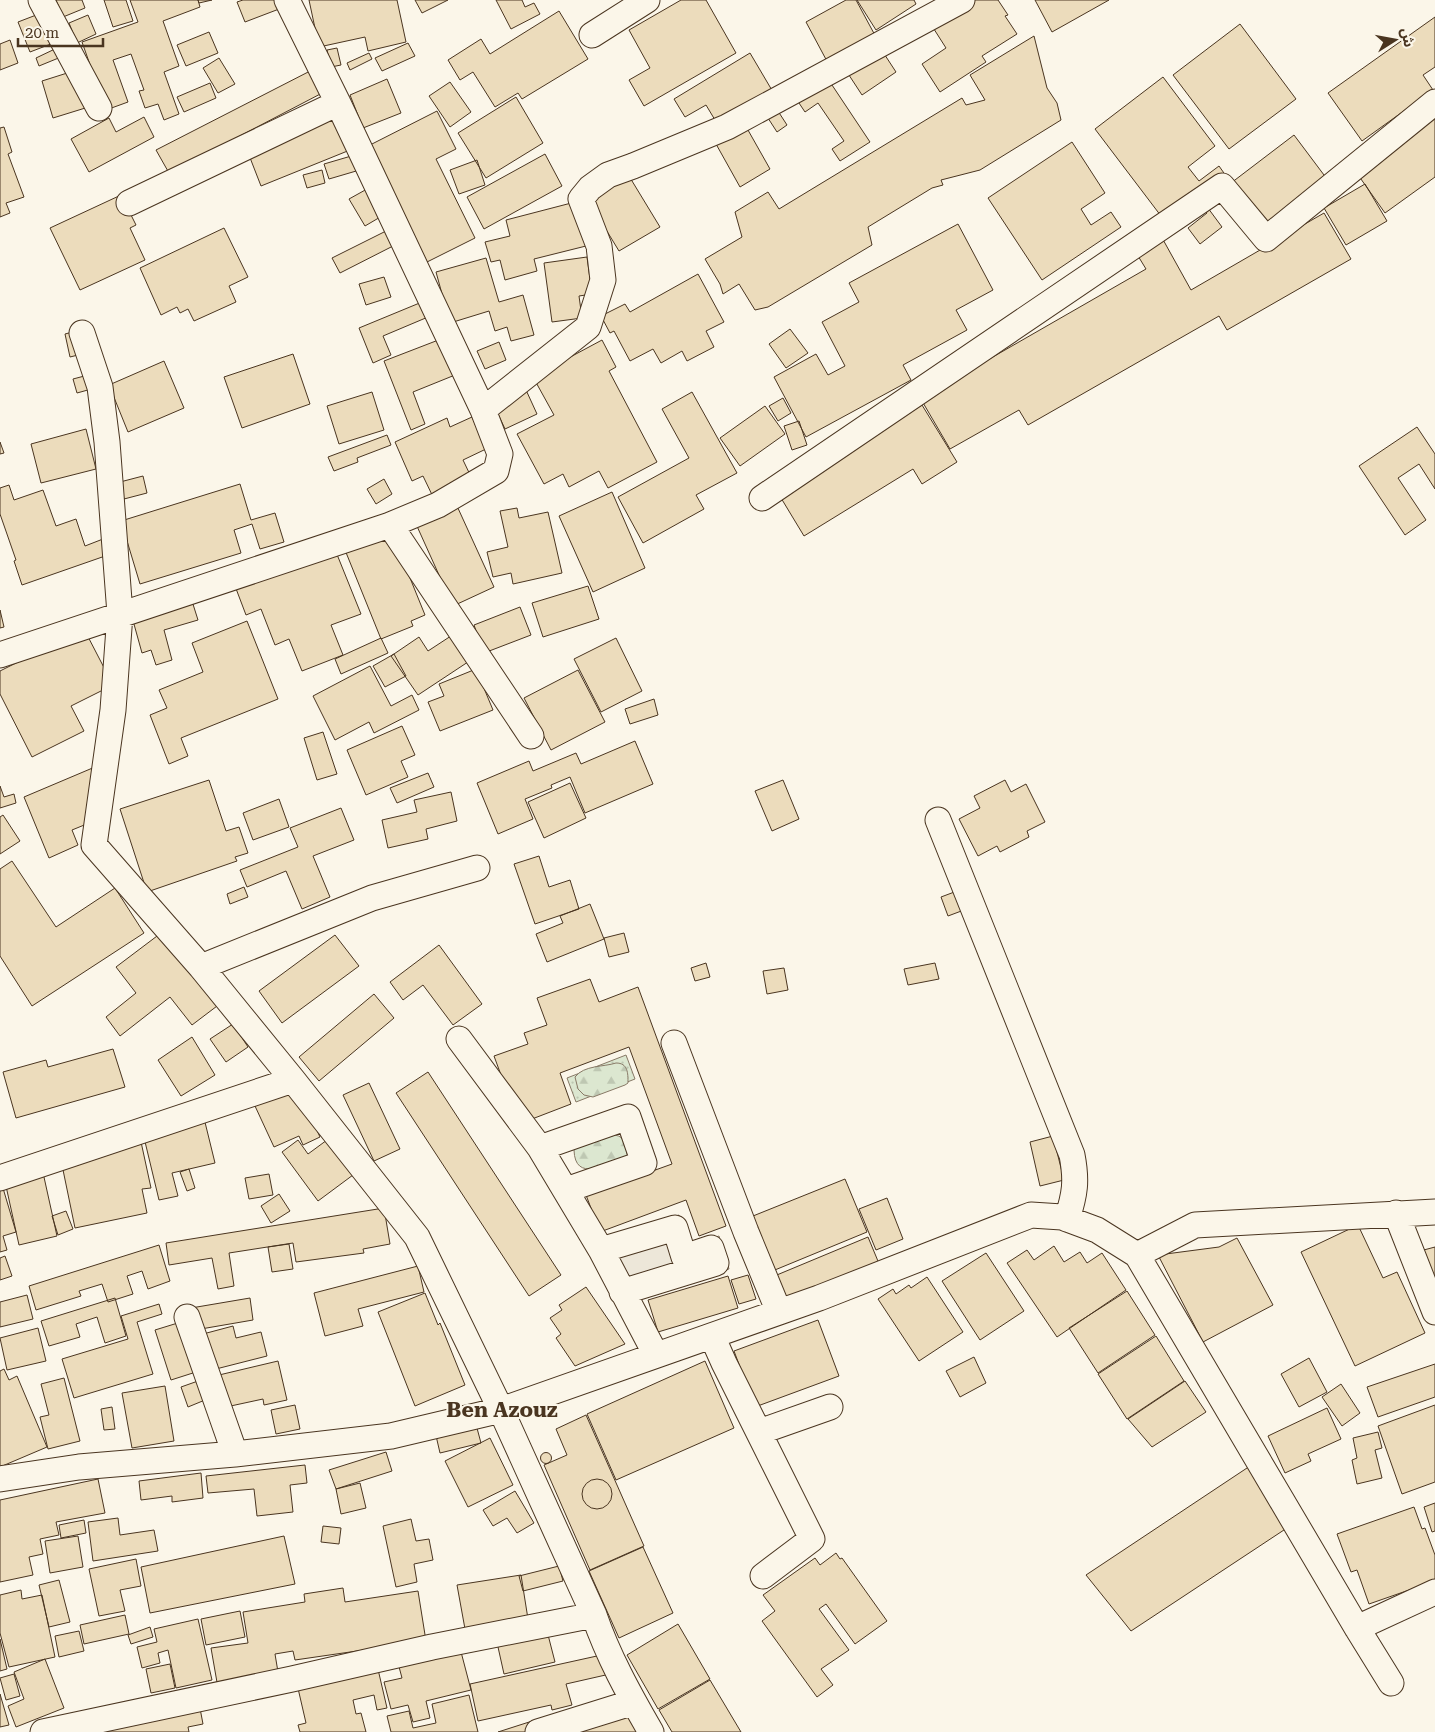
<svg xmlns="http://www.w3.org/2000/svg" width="1435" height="1732" viewBox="0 0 1435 1732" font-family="'Roboto Serif','Noto Sans Arabic',serif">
<defs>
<pattern id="grass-dots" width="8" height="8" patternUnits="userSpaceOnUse" patternTransform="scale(1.25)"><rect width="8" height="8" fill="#dce7d0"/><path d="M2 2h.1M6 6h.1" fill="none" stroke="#bec7b2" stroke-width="1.8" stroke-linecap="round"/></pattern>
<pattern id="forest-firs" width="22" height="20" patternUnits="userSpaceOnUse" patternTransform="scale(1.25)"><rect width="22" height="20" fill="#dce7d0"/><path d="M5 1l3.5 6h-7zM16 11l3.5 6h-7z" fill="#bec7b2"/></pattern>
</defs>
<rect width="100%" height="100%" fill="#fbf6e9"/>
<!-- grass -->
<path fill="url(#grass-dots)" stroke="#887966" d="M626,1055L635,1079L576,1102L567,1078Z"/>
<!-- forest -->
<path fill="url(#forest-firs)" stroke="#887966" d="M616,1063C628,1063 628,1073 628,1083L625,1085L593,1097L584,1095L578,1089L575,1077C584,1065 604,1067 616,1063Z
M615,1135C626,1137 627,1146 627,1156L624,1158C606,1164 575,1183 574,1150L577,1146Z"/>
<!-- parking -->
<path fill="#ede7d9" stroke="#887966" d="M679,1215L690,1246L719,1236L729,1269L643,1296L603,1239Z"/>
<!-- building -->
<path fill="#ecdcbc" stroke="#4a3520" d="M56,0H82L85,8L63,17Z
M104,0H126L133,21L113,27Z
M130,0H198L200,7L163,21L179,66L164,72L179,114L164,120L158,104L145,108L139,91L144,90L131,54L113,60L128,102L106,110L82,42L138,22Z
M198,0H212L199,3Z
M243,0H285L287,6L245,22L237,2Z
M309,0H397L406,42L368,51L365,37L319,47Z
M415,0H448L422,13Z
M496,0H522L525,7L534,3L540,14L511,29Z
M681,0H706L736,53L644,106L629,80L650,68L629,30Z
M846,0H856L877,39L829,65L806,22Z
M857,0H914L916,4L876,30Z
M972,0H998L1008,15L1005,16L1017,34L982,56L986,62L940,92L922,64L946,48L932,26Z
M1035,0H1109L1052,32Z
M559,11L588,59L522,99L518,93L495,107L473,72L460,80L448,60L481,39L490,54Z
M44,12L56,42L30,52L18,22Z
M88,15L96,34L77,43L69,23Z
M1435,17V67L1423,75L1433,90L1362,141L1328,93Z
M1240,24L1296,99L1229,149L1173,75Z
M209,32L218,53L186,66L177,45Z
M1034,36L1047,88L1057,103L1061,120L980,170L941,180L943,185L932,188L868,227L872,245L768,307L755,310L739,284L723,294L720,284L705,259L742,237L735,212L768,192L779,209L962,98L966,105L985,100L970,75Z
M10,40L18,63L0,70V44Z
M408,43L415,56L382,71L375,58Z
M879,46L896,72L862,95L845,69Z
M57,48L61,57L39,66L36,58Z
M337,48L341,65L331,67L327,50Z
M369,53L372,59L350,70L347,63Z
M750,53L773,92L718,125L706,105L685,117L674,99Z
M219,58L235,84L218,93L203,68Z
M83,68L95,105L53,118L42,81Z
M314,69L326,91L169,173L156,150Z
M826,76L870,142L840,161L832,149L844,141L818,103L805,112L795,97Z
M1163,77L1215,146L1188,167L1199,181L1219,166L1231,183L1294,135L1327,179L1260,229L1222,191L1205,204L1222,227L1200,244L1188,228L1207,213L1191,193L1161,216L1095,129Z
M387,79L401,113L363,128L350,95Z
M450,82L471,112L450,127L429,96Z
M210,83L216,98L184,112L177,97Z
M516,97L543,143L486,178L458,133Z
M1435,105V177L1385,213L1351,165Z
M776,108L787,125L777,132L766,115Z
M437,111L456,149L436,159L475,238L427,262L370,145Z
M337,113L350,150L261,186L247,150Z
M144,117L154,137L89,172L71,139L109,118L116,132Z
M744,123L770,169L740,187L716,144Z
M4,127L12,152L8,154L24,197L6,203L10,213L0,217V128Z
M1072,142L1105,193L1081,209L1091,225L1111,212L1121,227L1042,280L988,198Z
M358,154L363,169L329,179L324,164Z
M545,154L562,186L484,229L467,197Z
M477,160L485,185L459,194L450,170Z
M322,170L325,183L307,188L303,175Z
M629,176L660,227L619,251L588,200Z
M1365,184L1387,221L1346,245L1324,208Z
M367,189L382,216L365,226L349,199Z
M121,195L136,225L130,228L145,260L80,290L50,228Z
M579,201L590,245L534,259L537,271L505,280L500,260L491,262L485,242L510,236L506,220Z
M1324,213L1351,259L1227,330L1219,316L1028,425L1019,410L950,449L922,401L951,381L1146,269L1135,251L1161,236L1191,290Z
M958,224L993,290L956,310L967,330L903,365L911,380L806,437L774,377L816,354L828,375L845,366L822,322L859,302L849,283Z
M224,228L248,277L229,286L236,302L194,321L188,309L180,313L177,307L161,315L140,268Z
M388,230L395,245L340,273L332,258Z
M587,257L592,294L579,296L582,318L552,322L544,263Z
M486,258L499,302L523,295L534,335L511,341L507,327L495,331L489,311L450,323L436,272Z
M698,274L724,322L706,331L714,347L687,361L682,351L661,363L653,349L630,361L614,331L610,333L601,316L625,304L630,312Z
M384,277L391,297L366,305L359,284Z
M422,302L428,317L383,336L391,355L373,363L359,328Z
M790,329L808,353L786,368L769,344Z
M80,330L86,353L70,357L65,334Z
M441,339L455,375L413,392L425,424L411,430L384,361Z
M602,340L616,367L609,371L657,462L608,488L599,471L569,487L563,474L544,484L517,434L554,415L533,377Z
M499,342L506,360L485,369L477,351Z
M293,354L310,404L242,428L224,377Z
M164,361L184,408L128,432L109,385Z
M92,374L95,388L77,393L73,379Z
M526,390L537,414L505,429L494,405Z
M372,392L384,430L339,444L327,406Z
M692,392L737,473L696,495L704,509L643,543L618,497L689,458L662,409Z
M783,398L791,413L778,421L769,406Z
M922,405L957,462L922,484L913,469L804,536L778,493Z
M765,406L785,434L740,466L720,438Z
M472,417L486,449L463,460L474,483L435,501L423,476L412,481L395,442L447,418L450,427Z
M799,421L807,445L792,450L784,426Z
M1417,427L1435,454V489L1419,464L1398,478L1426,520L1405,535L1359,466Z
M86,429L96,469L41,483L31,444Z
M387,435L391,445L357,458L358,462L334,471L328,457Z
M0,442L4,453L0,454Z
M143,476L147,493L124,499L120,482Z
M384,479L392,494L376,504L367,489Z
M240,484L251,520L275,513L284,542L260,549L252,524L234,530L241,553L140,584L121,521Z
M9,485L14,500L43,490L56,526L76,519L85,546L103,539L108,555L22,585L14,561L16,560L0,514V488Z
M612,492L645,568L593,592L559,516Z
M457,506L494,587L453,606L416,524Z
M517,508L519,518L548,512L562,573L513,584L511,573L493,577L487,552L508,547L500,511Z
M391,531L425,615L411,621L413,626L381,639L345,550Z
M334,547L361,614L331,625L343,655L302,671L289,639L275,645L261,609L246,615L235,586Z
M588,586L599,619L543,637L532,603Z
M192,601L198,620L164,630L172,660L156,665L151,650L142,653L132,617Z
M520,607L531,635L484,653L474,625Z
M0,610L4,627L0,628Z
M247,621L278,699L181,738L188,756L169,764L150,715L167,708L159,690L203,672L192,643Z
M84,629L113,685L71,706L84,731L32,757L0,694V671Z
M457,632L474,658L418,695L391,656L419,637L428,651Z
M381,638L388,653L341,674L335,659Z
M616,638L642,691L601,712L574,659Z
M394,654L406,676L385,687L373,666Z
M370,666L391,706L412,695L419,710L374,733L369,722L335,740L313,696Z
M476,669L493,710L440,731L428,702L444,696L439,684Z
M578,670L605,722L551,750L524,698Z
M654,699L658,715L630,724L625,709Z
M402,726L415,755L401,761L408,777L366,795L347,750Z
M323,732L337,774L317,780L304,738Z
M635,741L653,784L585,813L570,777L551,785L552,788L525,799L533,819L498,834L477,783L529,761L533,771L576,753L581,764Z
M102,764L114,792L91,802L99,819L72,830L78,845L49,858L24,797Z
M428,773L434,787L397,803L390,788Z
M209,780L226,831L239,827L248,853L235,857L237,861L147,892L120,809Z
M783,780L799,819L772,831L755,791Z
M1005,780L1011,792L1026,784L1045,822L1027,831L1029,837L1000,852L997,846L978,856L959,819L980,808L974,796Z
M570,783L586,818L544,838L528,802Z
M0,786L4,797L14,794L16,803L0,808Z
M451,792L457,821L426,829L428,839L388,848L382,820L417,812L414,800Z
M279,799L289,827L253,840L243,813Z
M341,808L354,840L313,856L330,897L302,909L286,871L247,887L240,870L298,847L290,828Z
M3,815L20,841L0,854V817Z
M539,856L549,887L570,880L579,909L535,924L514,864Z
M12,861L56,927L115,888L144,933L32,1006L0,956V869Z
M244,887L248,897L230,904L227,894Z
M957,891L964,910L948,916L941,897Z
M590,904L604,939L547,962L536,934L563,923L560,916Z
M165,930L221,1003L192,1025L170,997L120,1036L106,1017L136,993L116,967Z
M624,933L629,952L609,957L604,938Z
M335,935L359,966L282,1023L259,991Z
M439,945L482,1004L453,1025L423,985L403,1000L390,982Z
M706,963L710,977L695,981L691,968Z
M935,963L939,979L908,985L904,969Z
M784,968L788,990L767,994L763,971Z
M590,979L599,1002L638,987L726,1226L699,1236L686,1200L600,1232L586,1195L672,1164L629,1047L560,1073L571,1104L519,1124L494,1056L528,1044L524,1033L547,1025L537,998Z
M374,994L394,1018L319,1081L299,1057Z
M233,1024L248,1047L226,1062L210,1039Z
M192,1037L215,1075L181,1096L158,1060Z
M113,1049L125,1087L16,1118L3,1072L46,1060L48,1067Z
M428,1072L561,1275L529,1296L396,1093Z
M369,1083L400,1149L374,1161L343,1095Z
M297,1087L320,1137L303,1145L299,1136L274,1147L255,1106Z
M202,1110L215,1163L172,1173L178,1196L159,1200L141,1125Z
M138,1128L151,1188L142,1189L147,1213L75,1228L62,1165Z
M1053,1136L1064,1180L1040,1186L1030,1142Z
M298,1140L308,1154L327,1140L353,1175L318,1201L282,1152Z
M40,1159L57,1236L19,1245L2,1168Z
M189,1169L195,1188L187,1191L180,1172Z
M269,1174L273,1195L249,1199L245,1178Z
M0,1178L16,1232L3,1236L7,1250L0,1252Z
M845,1179L867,1232L770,1272L748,1218Z
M279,1194L290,1211L271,1223L261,1206Z
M887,1198L903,1239L876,1250L859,1209Z
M384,1208L390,1244L363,1249L364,1253L296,1262L293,1243L229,1253L234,1286L218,1289L212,1258L169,1265L166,1243Z
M66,1211L73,1229L58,1235L52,1216Z
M1358,1225L1383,1278L1397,1272L1425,1333L1355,1366L1301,1252Z
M868,1237L880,1266L783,1306L772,1277Z
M1237,1238L1273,1305L1203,1342L1158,1255L1219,1247Z
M289,1244L293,1269L272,1272L268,1247Z
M159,1245L170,1281L148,1289L142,1271L127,1276L133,1294L108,1302L102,1284L79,1291L81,1296L36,1310L29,1286Z
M1054,1246L1064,1262L1080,1252L1087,1263L1102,1253L1126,1290L1057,1337L1007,1263L1027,1250L1034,1260Z
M1435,1247V1276L1426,1278L1420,1251Z
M986,1253L1024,1311L980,1340L942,1281Z
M5,1256L12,1276L0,1280V1258Z
M418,1266L424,1292L358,1309L363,1326L325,1336L314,1293Z
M748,1275L756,1299L739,1304L731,1280Z
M728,1276L738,1308L658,1332L648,1300Z
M927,1277L963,1332L919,1361L878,1299L893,1289L896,1294L909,1285L911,1288Z
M586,1287L625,1344L575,1366L556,1338L561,1334L550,1318L562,1310L559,1305Z
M1127,1291L1155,1335L1098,1373L1069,1328Z
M425,1293L438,1325L440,1323L465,1385L415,1406L378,1312Z
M27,1295L33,1319L0,1327V1302Z
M115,1298L126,1336L105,1343L97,1317L76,1324L80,1337L49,1346L41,1321Z
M250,1298L253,1320L195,1330L191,1308Z
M159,1304L162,1314L137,1322L153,1374L74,1398L62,1359L128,1339L121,1316Z
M818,1320L839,1376L755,1407L734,1351Z
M181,1322L196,1372L171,1380L155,1330Z
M233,1326L236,1338L261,1332L267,1356L212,1370L203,1334Z
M38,1328L46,1361L7,1370L0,1338Z
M1156,1336L1184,1381L1127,1419L1098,1374Z
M974,1357L986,1383L960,1397L946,1371Z
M1309,1358L1327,1392L1299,1407L1281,1374Z
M278,1361L287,1400L264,1405L263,1399L226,1407L219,1375Z
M705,1361L734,1428L616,1480L587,1414Z
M1435,1364V1397L1378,1417L1367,1387Z
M4,1369L9,1380L17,1376L47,1447L0,1467V1371Z
M64,1378L80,1441L48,1449L40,1417L49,1415L41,1384Z
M198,1381L205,1400L188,1407L181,1387Z
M1185,1381L1206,1412L1152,1447L1128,1419Z
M1341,1384L1360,1413L1342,1426L1322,1397Z
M165,1386L174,1441L132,1448L122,1393Z
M295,1405L300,1429L276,1434L271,1410Z
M1435,1405V1482L1402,1494L1378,1426Z
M112,1407L115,1429L104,1430L101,1409Z
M1327,1408L1341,1439L1308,1454L1311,1461L1285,1473L1268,1436Z
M586,1415L644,1546L590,1570L544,1465L567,1455L556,1429Z
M474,1417L481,1443L440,1453L434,1427Z
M1378,1432L1382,1448L1375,1450L1382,1478L1357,1484L1352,1460L1357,1458L1353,1438Z
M490,1438L513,1485L468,1507L445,1461Z
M386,1452L392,1471L336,1489L329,1470Z
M540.5 1458a5.5 5.5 0 1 1 11 0a5.5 5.5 0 1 1-11 0Z
M305,1465L307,1483L290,1485L293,1512L257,1516L254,1489L208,1493L206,1476Z
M1250,1466L1290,1526L1131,1631L1086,1575Z
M201,1473L203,1498L172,1502V1496L141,1500L139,1481Z
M98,1479L105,1513L56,1522L59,1535L40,1539L43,1554L29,1557L33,1575L0,1582V1500Z
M582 1494a15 15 0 1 1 30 0a15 15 0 1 1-30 0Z
M360,1483L366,1508L341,1514L336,1489Z
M515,1491L534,1523L517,1533L507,1518L493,1526L483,1510Z
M1435,1503V1531L1432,1532L1424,1507Z
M1414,1507L1422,1529L1425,1528L1435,1555V1581L1369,1604L1357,1570L1351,1572L1337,1534Z
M118,1518L120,1535L154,1530L158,1551L93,1561L88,1522Z
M411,1519L416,1541L429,1539L433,1560L414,1564L417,1582L396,1587L383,1526Z
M84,1520L86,1533L61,1538L59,1525Z
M323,1526L341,1528L339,1544L321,1542Z
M78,1536L83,1567L50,1573L45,1541Z
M284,1536L295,1584L150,1613L141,1567Z
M643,1547L673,1613L619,1638L589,1571Z
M836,1553L840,1559L842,1558L887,1621L855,1644L826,1604L819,1609L849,1650L821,1669L833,1685L817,1697L762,1621L775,1611L763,1595L815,1558L820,1565Z
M136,1559L141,1586L120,1590L125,1611L99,1616L89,1569Z
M559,1566L563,1581L523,1591L519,1576Z
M521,1575L528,1619L465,1629L457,1585Z
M59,1580L70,1622L49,1627L39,1585Z
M343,1588L345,1602L418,1591L426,1641L295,1660L293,1651L275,1654L279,1678L218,1688L211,1648L248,1643L243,1612L305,1602L304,1594Z
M21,1590L22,1599L42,1595L55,1657L9,1667L0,1633V1595Z
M240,1611L245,1637L206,1645L201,1619Z
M125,1615L129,1634L84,1644L80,1625Z
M198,1619L212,1680L176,1688L168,1650L158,1653L160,1663L142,1668L137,1647L157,1642L154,1629Z
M678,1624L710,1679L658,1709L627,1655Z
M150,1627L153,1637L131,1644L128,1635Z
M546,1627L555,1662L504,1674L496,1638Z
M79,1631L84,1651L59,1657L55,1636Z
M0,1639L7,1669L0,1671Z
M460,1648L471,1690L426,1701L430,1718L413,1722L408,1705L391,1709L384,1682L402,1678L398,1663Z
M606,1654L610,1674L566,1684L572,1705L552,1710L551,1705L478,1721L470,1684Z
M45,1659L64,1708L16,1727L8,1706L24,1699L14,1672Z
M170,1664L175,1688L151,1693L146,1669Z
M377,1665L387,1708L377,1710L374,1695L353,1700L356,1714L361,1713L366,1732H300L298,1725L306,1723L297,1684Z
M14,1674L20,1696L6,1700L0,1678Z
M710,1680L741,1732H672L659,1710Z
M0,1694L9,1725L0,1727Z
M469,1695L478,1732H391L387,1716L409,1711L413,1728L436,1723L432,1704Z
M648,1702L654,1732H570Z
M199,1703L203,1724L188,1727L189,1732H79Z
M551,1715L556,1732H498Z"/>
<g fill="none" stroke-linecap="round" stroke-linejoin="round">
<defs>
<path id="street" d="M41,0L99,108
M287,0L338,103L483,410L588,327L603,280L599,246L581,199L590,188L608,175L633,166L727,127L962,0
M592,35L647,0
M129,203L338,103
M82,333L100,387L107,442L120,614L113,710L94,845L201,967L293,1080L417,1237L501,1410L594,1615C608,1656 629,1694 651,1732
M762,498L1222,186L1266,239L1435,102
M390,525L438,505L496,471L500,454L483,410
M0,655L390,525L531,736
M938,820L1072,1155C1077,1181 1075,1194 1067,1219
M201,967L372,898L477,868
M459,1039L540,1148L601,1250L656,1355
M674,1043L746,1232L779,1312
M540,1148L628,1117L644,1163L566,1190
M0,1178L293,1080
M1396,1213L1435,1312
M601,1250L675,1228L684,1257L711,1248L716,1263L622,1292
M1137,1255L1357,1628L1391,1683
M187,1317L235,1454
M712,1336L724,1363L812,1539L763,1576
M759,1432L830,1407
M0,1479L79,1467L235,1454L391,1436L501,1410L819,1298L1031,1215L1062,1217L1097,1230L1137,1255L1195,1225L1435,1212
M1357,1628L1435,1592
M43,1732L292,1679L432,1647L594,1615
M538,1732L634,1702"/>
</defs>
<!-- street casing -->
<use href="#street" stroke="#4a3520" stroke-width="27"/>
<!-- street -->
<use href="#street" stroke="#fbf6e9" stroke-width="25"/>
</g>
<g text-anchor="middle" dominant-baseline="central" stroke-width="4" stroke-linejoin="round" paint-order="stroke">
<!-- district labels -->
<g font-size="21" font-weight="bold" fill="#4a3520" stroke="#fbf6e9">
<text x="502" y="1410">Ben Azouz</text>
</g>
</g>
<!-- north arrow -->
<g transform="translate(1395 40) rotate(79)" stroke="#fbf6e9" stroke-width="4" paint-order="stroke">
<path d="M0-4L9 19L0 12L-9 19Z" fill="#4a3520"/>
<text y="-8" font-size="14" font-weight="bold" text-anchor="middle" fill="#4a3520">ش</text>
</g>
<!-- scale -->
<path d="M18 38v8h85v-8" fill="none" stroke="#4a3520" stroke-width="2.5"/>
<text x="25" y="38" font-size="15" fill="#4a3520" stroke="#fbf6e9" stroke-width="4" paint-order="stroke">20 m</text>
</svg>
